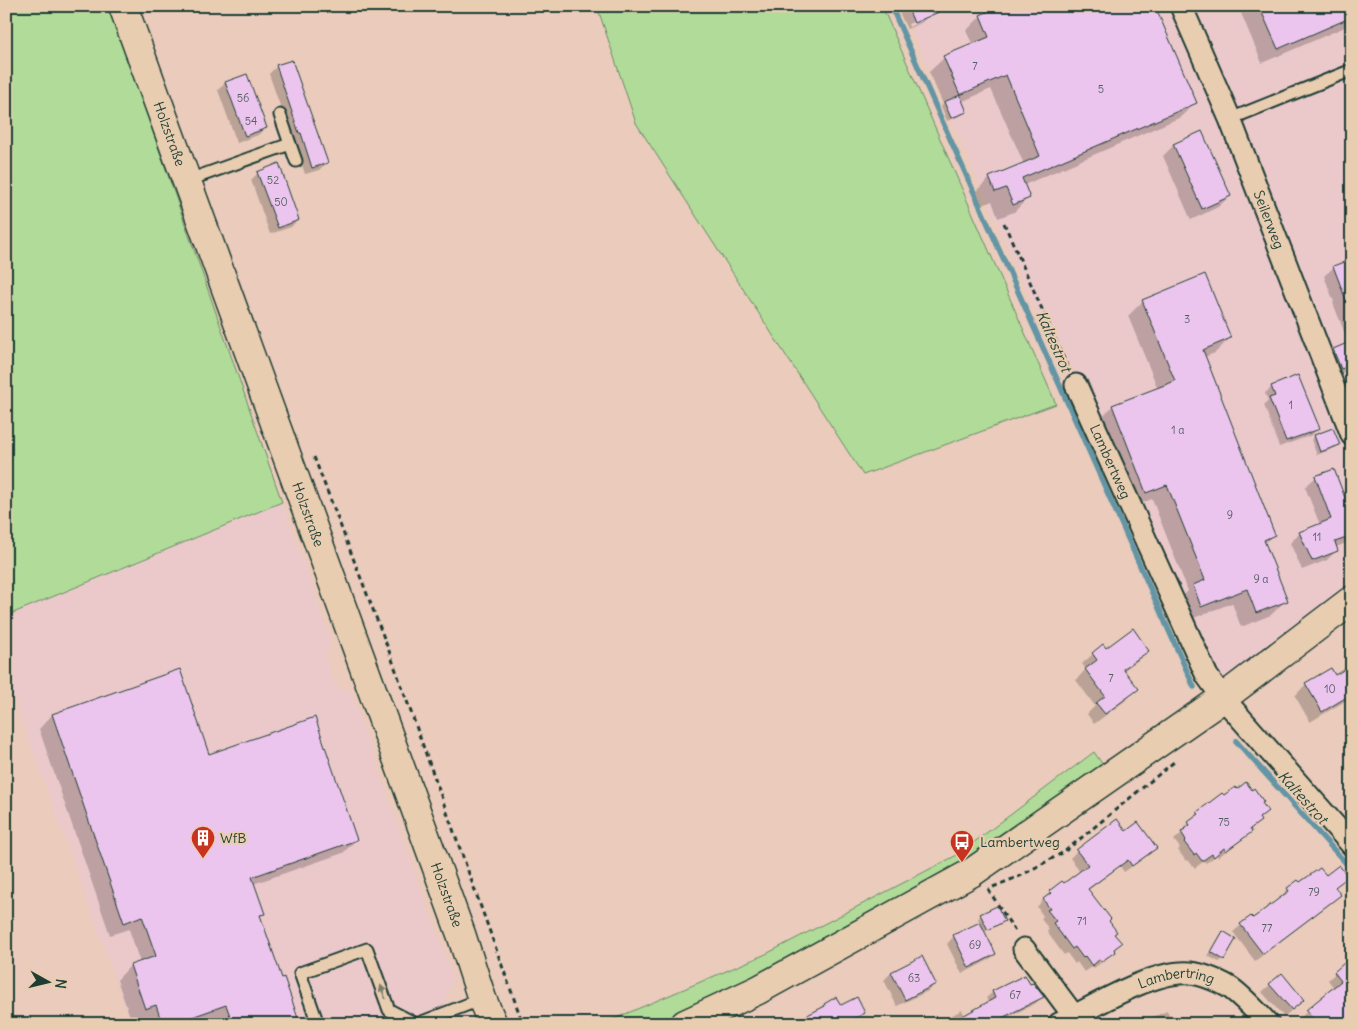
<svg xmlns="http://www.w3.org/2000/svg" width="1358" height="1030" viewBox="0 0 1358 1030" font-family="Delius,sans-serif">
<rect width="100%" height="100%" fill="#eacbbc"/>
<filter id="ink" filterUnits="userSpaceOnUse"><feTurbulence type="fractalNoise" baseFrequency=".02" numOctaves="2"/><feDisplacementMap in="SourceGraphic" scale="10" xChannelSelector="R" yChannelSelector="G"/><feConvolveMatrix kernelMatrix="1 2 1 2 8 2 1 2 1" color-interpolation-filters="sRGB"/></filter>
<g filter="url(#ink)">
<!-- built -->
<path fill="#ebc9cb" d="M901,6H1352V583L1206,693Z
M282,502L331,640L324,656L335,684L350,692L454,980L445,998L455,1024H132L6,677V616Z"/>
<!-- green -->
<path fill="#b0db98" stroke="#688c66" d="M6,6H109L282,502L6,616Z
M597,6H882L1056,404L863,475L636,123Z
M1094,752L1105,768L964,868L705,1002L657,1024H602L766,954L957,855Z"/>
<!-- shadow -->
<path fill="#0003" fill-rule="evenodd" d="M902,6H924L928,16L921,23L907,29L898,10ZM921,19V21L909,27L908,24Z
M1238,6H1352V24L1262,63Z
M981,16L1195,102L1181,117L1024,185L1029,197L1014,212L998,218L992,201L981,206L975,192L990,178L1024,164L991,89L961,102L965,111L962,115L947,121L941,106L943,104L929,72L944,58L973,45L966,31Z
M277,66L327,162L319,170L305,174L294,139L292,140L269,74Z
M225,83L265,128L258,135L237,143L218,90Z
M1174,145L1230,196L1218,207L1191,220L1163,156Z
M258,173L298,219L291,227L270,234L251,180Z
M1352,260V369L1332,377L1325,359L1333,350L1349,344L1333,303L1334,302L1324,276L1333,268Z
M1143,301L1230,338L1215,353L1204,357L1273,535L1264,544L1286,600L1271,615L1241,627L1232,603L1186,621L1178,601L1188,591L1152,499L1131,507L1098,421L1113,406L1158,389L1128,316Z
M1272,387L1318,428L1312,435L1279,447L1264,405L1268,401L1265,393Z
M1315,436L1339,444L1335,448L1317,455L1311,440Z
M1333,471L1350,515H1352V539L1349,542L1336,547L1337,550L1327,560L1302,570L1290,543L1300,533L1320,525L1305,487L1315,478Z
M1106,650H1147L1137,661L1123,671L1137,689L1126,700L1094,724L1087,714L1095,706L1076,680L1086,669L1082,664L1093,654Z
M1352,667V697L1310,722L1295,696L1306,684L1335,677Z
M180,671L209,755L356,840L343,853L253,884L263,913L260,917L281,980L299,1024H215L213,1017L195,1024H145L143,1018L132,1022L117,980L130,966L140,963L129,929L110,935L39,729L52,715Z
M1224,797L1261,803L1267,811L1258,820L1259,821L1249,830L1250,832L1243,839L1218,857L1217,855L1206,863L1204,861L1195,868L1188,860L1186,861L1178,850L1180,848L1174,840L1183,832L1181,831L1191,821V820L1198,813Z
M1126,833L1155,847L1148,855L1124,872L1120,866L1088,890L1107,921L1113,934L1120,943L1106,959L1094,968L1092,966L1084,972L1077,962L1075,964L1067,953L1064,955L1047,932L1049,929L1041,919L1043,916L1037,907L1050,892L1064,885L1080,872L1070,858L1077,851Z
M1325,877H1346L1334,888L1339,895L1332,902L1255,961L1233,932L1251,917L1253,920L1282,898L1281,896L1288,889L1300,884Z
M981,915L1003,921L1000,924L984,932L995,954L987,961L962,974L947,944L954,936L980,923L978,919Z
M1220,936L1223,959L1219,962L1208,956Z
M1352,958L1349,1024H1305L1300,1018L1334,988L1328,980Z
M891,973L935,983L928,991L897,1006L884,980Z
M1270,985L1295,1007L1284,1017L1262,992Z
M1029,986L1042,996L1036,1003L998,1022L996,1017L984,1024H935L962,1010L965,1016L989,1003L986,998L993,992Z
M824,1005L840,1007L863,1013L857,1020L849,1024H800L818,1011Z
M1167,1011L1173,1024H1136Z"/>
<g fill="none" stroke-linecap="round" stroke-linejoin="round">
<!-- stream -->
<path stroke="#6395a5" stroke-width="5.5" d="M891,6L1194,687
M1236,741L1352,870"/>
</g>
<!-- building -->
<path fill="#ecc5ee" stroke="#1f3d34" d="M907,6H952L914,23Z
M1001,6H1155L1197,103L1022,178L1030,198L1013,205L1006,188L995,192L989,177L1040,156L1006,75L960,95L943,56L989,37L980,15Z
M1259,6H1352V17L1278,49Z
M292,60L328,163L312,168L301,133H299L276,65Z
M247,74L267,128L245,136L225,82Z
M960,95L967,112L951,118L944,102Z
M1202,131L1231,196L1202,209L1173,144Z
M279,163L299,220L278,228L257,172Z
M1352,259V313H1351L1333,266Z
M1205,274L1231,338L1203,350L1275,535L1264,540L1288,601L1256,613L1247,589L1201,607L1193,585L1205,580L1167,485L1146,493L1112,405L1175,381L1142,300Z
M1352,341V365L1341,369L1333,349Z
M1298,375L1320,429L1286,441L1269,398L1275,396L1271,386Z
M1333,428L1340,445L1320,452L1314,435Z
M1334,469L1352,516V536L1335,542L1338,551L1312,561L1299,532L1331,519L1315,476Z
M1133,628L1149,651L1123,669L1139,689L1105,714L1096,703L1105,696L1085,669L1097,660L1092,653L1103,644L1106,648Z
M1352,665V694L1322,712L1305,683L1331,668L1335,675Z
M180,669L209,754L315,717L357,840L252,877L265,914L260,915L282,978L284,977L300,1024H233L226,1005L172,1024H162L156,1005L145,1009L130,965L156,956L142,916L124,923L52,714Z
M1246,782L1252,790L1254,788L1264,802L1262,803L1268,811L1259,818L1261,821L1250,829L1252,832L1226,851L1224,848L1214,857L1212,854L1202,861L1196,853L1194,855L1184,842L1186,840L1181,832L1190,825L1188,822L1199,814L1197,812L1222,793L1224,795L1235,787L1237,789Z
M1117,819L1126,831L1138,822L1157,848L1132,866L1128,860L1088,889L1111,919L1109,921L1117,932L1114,934L1122,943L1114,949L1115,952L1102,961L1100,959L1092,966L1085,956L1083,958L1075,947L1072,949L1053,923L1056,921L1047,910L1050,909L1043,899L1051,893L1049,891L1062,881L1064,883L1088,865L1076,850Z
M1339,865L1348,877L1335,887L1341,895L1263,954L1240,924L1251,916L1253,918L1289,891L1287,888L1298,880L1300,882L1320,868L1326,875Z
M997,906L1005,921L988,930L980,914Z
M980,922L996,954L969,968L953,935Z
M1223,931L1236,939L1224,960L1211,952Z
M922,956L936,984L905,1000L891,972Z
M1352,956V1024H1317L1306,1010L1341,981L1334,972Z
M1282,973L1304,1000L1292,1010L1269,984Z
M1025,975L1030,984L1033,983L1044,997L990,1024H948L995,998L992,991Z
M836,997L841,1005L857,997L865,1013L844,1024H790L825,1006L824,1004Z"/>
<g fill="none" stroke-linecap="round" stroke-linejoin="round">
<defs>
<path id="lane" d="M1230,119L1352,70
M290,144L296,161
M186,181L290,144L280,115
M318,1024L300,973L367,949L389,1010L416,1024
M417,1024L482,999"/>
<g id="street">
<path id="s1" d="M1181,6L1230,119L1352,435"/>
<path id="s2" d="M1076,385L1207,676L1223,698L1352,845"/>
<path d="M1024,949L1074,1016"/>
<path id="s3" d="M1059,1024C1093,1007 1152,970 1190,973C1202,974 1222,982 1232,989C1245,999 1257,1012 1268,1024"/>
</g>
<g id="secondary">
<path id="s4" d="M123,6L461,934L482,999L493,1024"/>
<path d="M685,1024L758,990L971,873L1223,698L1352,600"/>
</g>
</defs>
<!-- lane casing -->
<use href="#lane" stroke="#1f3d34" stroke-width="15"/>
<!-- street casing -->
<use href="#street" stroke="#1f3d34" stroke-width="25"/>
<!-- secondary casing -->
<use href="#secondary" stroke="#1f3d34" stroke-width="31"/>
<!-- path -->
<path stroke="#1f3d34" stroke-width="3" stroke-dasharray="5 4" stroke-linecap="butt" d="M1004,223L1068,368
M314,457L389,651L523,1024
M993,887L1020,876L1064,852L1174,762
M988,889L1016,933"/>
<!-- lane -->
<use href="#lane" stroke="#e9cdb0" stroke-width="11"/>
<!-- street -->
<use href="#street" stroke="#e9cdb0" stroke-width="21"/>
<!-- secondary -->
<use href="#secondary" stroke="#e9cdb0" stroke-width="28"/>
</g>
<!-- one-way arrows -->
<defs><path id="oneway-solid" d="M-6-.8H1V-3.2L6.5 0L1 3.2V.8H-6Z" transform="scale(1.25)"/></defs>
<use fill="#7a7e6c" href="#oneway-solid" transform="translate(383 992) rotate(-110)"/>
</g>
<!-- icons -->
<defs>
<symbol id="building-pin" viewBox="-11 -11 22 30"><path d="M0 17L-7.5 6A9.5 9.5 0 1 1 7.5 6Z" fill="#c8321e" stroke="#e9cdb0"/><path d="M-4-6H4V6H1V3H-1V6H-4ZM-2.5-4.3h1.7v1.8h-1.7ZM.8-4.3h1.7v1.8H.8ZM-2.5-1h1.7V.8h-1.7ZM.8-1h1.7V.8H.8Z" fill="#fff"/></symbol>
<symbol id="bus-pin" viewBox="-11 -11 22 30"><path d="M0 17L-7.5 6A9.5 9.5 0 1 1 7.5 6Z" fill="#c8321e" stroke="#e9cdb0"/><path d="M-5-6H5V4H4V6H2V4H-2V6H-4V4H-5ZM-3.5-4V0h7V-4ZM-3.5 1.2v1.5H-2V1.2ZM2 1.2v1.5H3.5V1.2Z" fill="#fff"/></symbol>
</defs>
<g fill-rule="evenodd">
<use href="#building-pin" x="189" y="824" width="28" height="38"/>
<use href="#bus-pin" x="948" y="828" width="28" height="38"/>
</g>
<g text-anchor="middle" dominant-baseline="central" stroke-width="4.5" stroke-linejoin="round" paint-order="stroke">
<!-- number labels -->
<g font-size="11" fill="#525f62">
<text x="975" y="66">7</text>
<text x="1101" y="89">5</text>
<text x="243" y="98">56</text>
<text x="251" y="121">54</text>
<text x="273" y="180">52</text>
<text x="281" y="202">50</text>
<text x="1187" y="319">3</text>
<text x="1291" y="405">1</text>
<text x="1178" y="430">1 a</text>
<text x="1230" y="515">9</text>
<text x="1317" y="537">11</text>
<text x="1261" y="579">9 a</text>
<text x="1111" y="678">7</text>
<text x="1330" y="689">10</text>
<text x="1224" y="822">75</text>
<text x="1314" y="892">79</text>
<text x="1082" y="921">71</text>
<text x="1267" y="928">77</text>
<text x="975" y="945">69</text>
<text x="914" y="978">63</text>
<text x="1015" y="995">67</text>
</g>
<!-- street labels -->
<g font-size="14" fill="#1f3d34" stroke="#e9cdb0">
<text stroke="none"><textPath href="#s4" startOffset="136">Holzstraße</textPath></text>
<text stroke="none"><textPath href="#s1" startOffset="231">Seilerweg</textPath></text>
<text stroke="none"><textPath href="#s2" startOffset="84">Lambertweg</textPath></text>
<text stroke="none"><textPath href="#s4" startOffset="541">Holzstraße</textPath></text>
<text stroke="none"><textPath href="#s4" startOffset="946">Holzstraße</textPath></text>
<text stroke="none"><textPath href="#s3" startOffset="128">Lambertring</textPath></text>
</g>
<!-- poi labels -->
<g font-size="14" fill="#1f3d34" stroke="#e9cdb0" text-anchor="start">
<text x="220" y="838">WfB</text>
<text x="980" y="842">Lambertweg</text>
</g>
<!-- water labels -->
<g font-size="15" font-style="italic" fill="#25443d" stroke="#e9cdb0">
<text transform="translate(1054 341) rotate(66)">Kaltestrot</text>
<text transform="translate(1303 797) rotate(48)">Kaltestrot</text>
</g>
</g>
<!-- margin -->
<rect width="1358" height="1030" fill="none" stroke="#e9cdb0" stroke-width="25"/>
<rect x="12" y="12" width="1333" height="1005" fill="none" stroke="#1f3d34" stroke-width="2" filter="url(#ink)"/>
<!-- north arrow -->
<g transform="translate(48 982) rotate(98)" stroke="#e9cdb0" stroke-width="4" paint-order="stroke">
<path d="M0-4L9 19L0 12L-9 19Z" fill="#1f3d34"/>
<text y="-8" font-size="14" font-weight="bold" text-anchor="middle" fill="#1f3d34">N</text>
</g>
</svg>
